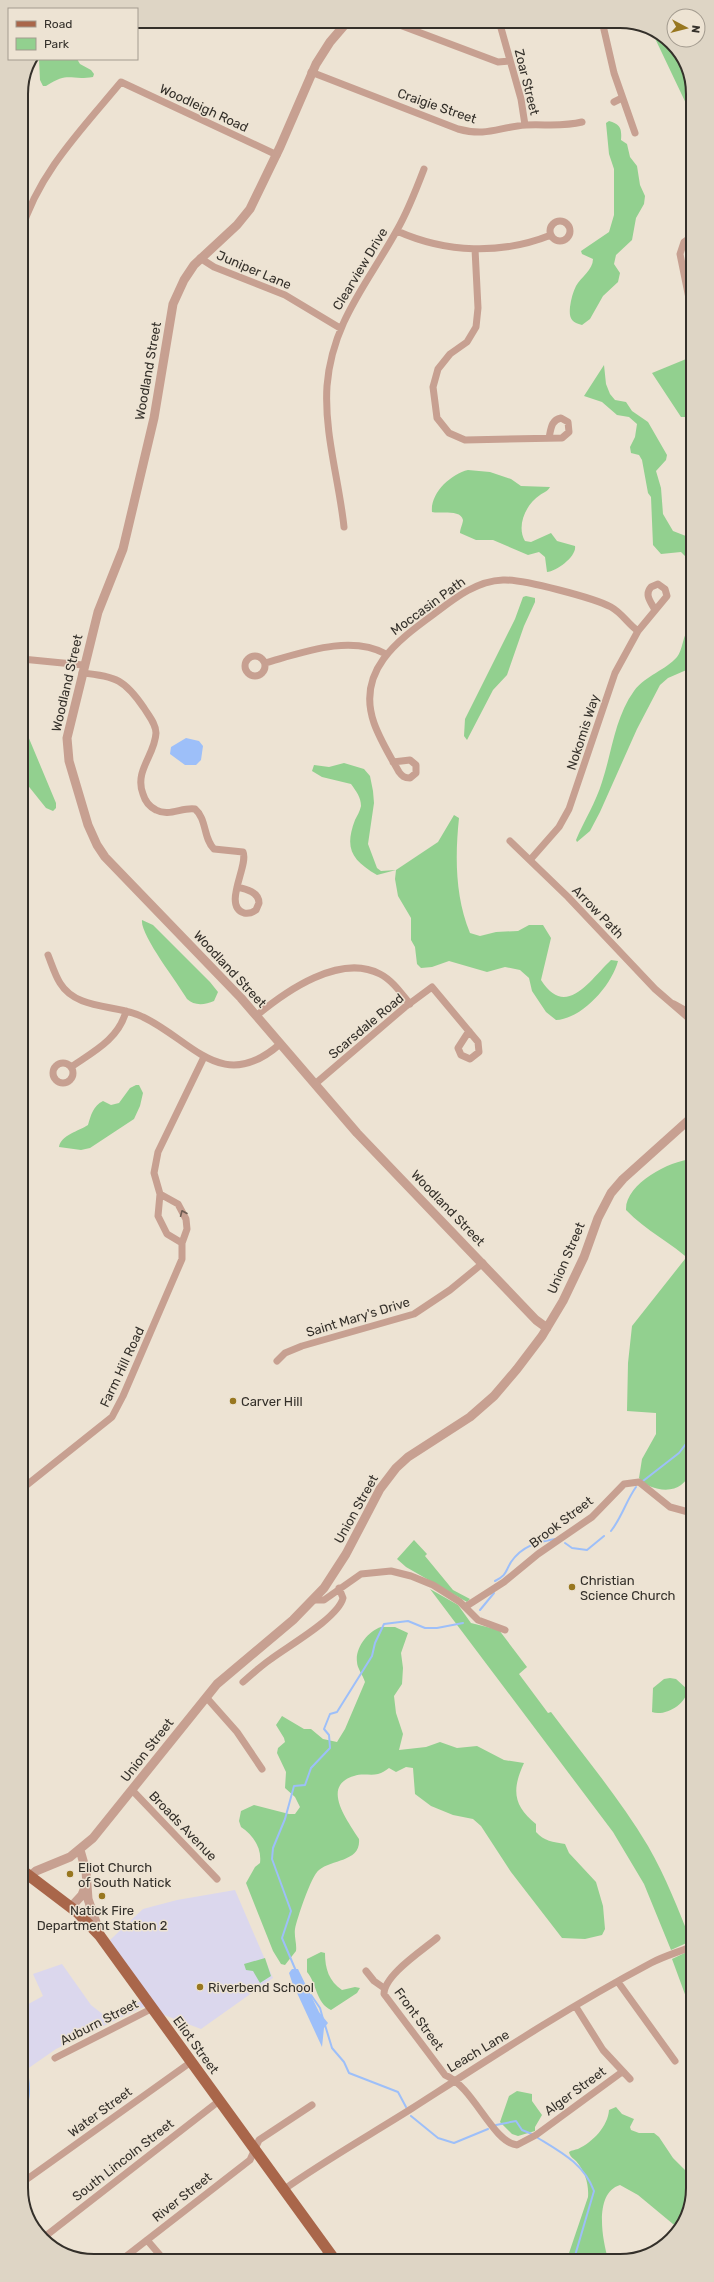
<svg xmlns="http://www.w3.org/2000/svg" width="714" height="2282" viewBox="0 0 714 2282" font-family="Rubik,sans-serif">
<rect width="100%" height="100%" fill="#ede3d3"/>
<!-- education -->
<path fill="#dbd7ed" d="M235,1890L273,1978L201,2029L143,2007L56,2049L23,2072V2007L43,1996L33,1974L62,1964L91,2005L105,2016L146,1999L110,1940L143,1909L177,1900Z"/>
<!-- green -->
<path fill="#92d08f" d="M652,32L668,39L691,75V114Z
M39,59H77L80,64L91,70L94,74L93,77C69,81 70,71 46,86H43L40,80Z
M609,121C620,124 622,128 621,140L627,144L630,157L637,166L640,185L645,196L644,204L636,218L632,240L616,255L614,264L620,273L618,282L603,296L590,319L582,325C571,322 569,318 570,307C571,299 573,292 576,286C581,277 593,270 593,259L582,254L581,251L609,232L614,215V169L609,154L606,123Z
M691,357V417H681L652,373Z
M604,365L606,384L610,394L615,400L626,402L632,411L648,422L667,455L666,460L656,471L661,488L663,514L673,531L691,538V562L681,552L661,554L653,545L651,497L648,493L642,460L639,455L631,453L630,447L635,437L637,424L629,417L617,415L602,402L584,396Z
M468,470L490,472L511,479L521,486L550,487C547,492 544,492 540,495C526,504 516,526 525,541L531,542L551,533L557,541L575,546C577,556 557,571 547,572L545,557L539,552L528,555L493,540H476L460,533C460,529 463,523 463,520C461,509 439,514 432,512C430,493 451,474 468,470Z
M526,596L535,598V602L524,626L507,675L493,690L467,740L464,736L465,719L515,619L523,597Z
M691,624V668L668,678L660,685L637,729L600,812L590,831L577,842L576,840C584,821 596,802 602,782C612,752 615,717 634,691C646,675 666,670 677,657C683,650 682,636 691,624Z
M22,732L28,736L56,803V808L53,811L46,808L22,778Z
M344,763L364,769L370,776L373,791L374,803L368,844L377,868L381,871L396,870L438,842L454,815L459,818C455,856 455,897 470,933L480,936L496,932L518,931L529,925H543L551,938L541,980C565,1018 588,983 608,963L611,960L618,961C612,985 582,1019 556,1020L546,1012L532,991L529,978L520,970L505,967L487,972L449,961L432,967L421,968L417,964L415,947L411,940V918L398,896L395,879L396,870L377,875C352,860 344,849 355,820C357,816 360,811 361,806C361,797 356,791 351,784L322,777L312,771L314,765L329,767Z
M142,920L153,925L210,982L218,992L214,1001C205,1005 194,1006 187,999C178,983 140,935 142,920Z
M136,1085H139L143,1093L140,1106L134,1119L90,1148L81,1150L59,1147C61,1135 79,1131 88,1125C91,1115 93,1106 103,1101L111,1105L119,1103L130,1088Z
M692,1159V1262C672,1243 646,1231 626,1210C625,1184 669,1161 692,1159Z
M685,1259L692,1265V1474C688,1477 685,1482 681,1485C670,1494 647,1489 639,1478L642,1459L656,1434V1413L627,1411L628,1363L632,1326Z
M414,1540L427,1554L425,1556L453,1590L470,1599L467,1602L406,1567L397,1559Z
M430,1589L458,1605L471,1623L499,1630L527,1667L519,1674L548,1713L551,1712C584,1756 620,1799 648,1846C666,1877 678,1909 691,1941L671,1950L644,1884L613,1832Z
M381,1627H395L408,1633L401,1653L403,1668L402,1684L394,1696L396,1713L403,1734L399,1750L426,1747L440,1742L457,1748L477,1746L504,1760L524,1763C511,1791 514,1806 536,1824V1832C544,1841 553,1842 565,1844L569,1853L596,1882L603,1906L605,1929L602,1935L585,1939L562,1938L511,1872L481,1826L473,1819L453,1815L431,1806L415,1794L413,1768L406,1767L396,1772L389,1768C386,1770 382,1773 378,1774C371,1776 362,1773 354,1776C320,1786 348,1821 359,1839C361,1862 332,1859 319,1870C311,1876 297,1919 295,1929C294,1937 297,1944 296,1951L285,1965L281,1964L273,1951L246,1883L255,1867L260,1863C262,1848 253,1835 241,1827L239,1821L241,1811L254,1805L289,1814H295L300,1807L295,1797L285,1788L286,1772L277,1753L278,1748L285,1742L284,1738L276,1725L282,1716L304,1729H311L323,1739L337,1742L345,1729L365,1682C363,1675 357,1668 357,1662C355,1648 368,1631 381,1627Z
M670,1678L676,1679L687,1689C688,1704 664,1717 652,1712L653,1688L664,1679Z
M693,1949V2016L672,1959Z
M321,1952L325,1953C325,1969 329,1981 342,1990L355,1987L360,1988L357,1993L331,2010C316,2003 317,1984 307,1972V1959Z
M265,1958L271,1976L260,1983L253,1971L246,1970L244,1964Z
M23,2064L29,2071V2078H26L23,2074Z
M517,2091L532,2094V2101L542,2115L535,2127V2131L518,2136L512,2134L500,2122L509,2096Z
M616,2107L622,2114L634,2119L630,2127L631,2130L639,2133H654L659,2137L673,2158L685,2170L693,2188L679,2229L638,2195L620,2185C594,2193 602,2238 608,2259H567L588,2197C589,2184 585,2171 576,2161C573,2158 570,2157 569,2152C572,2150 575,2150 578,2149C593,2142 608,2126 609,2110Z"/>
<!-- water -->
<path fill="#9dbff9" d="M186,738L199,741L203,746L201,760L196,765H185L170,754L171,747Z
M292,1969H298L319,2012L328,2023L324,2028L322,2047L292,1982L289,1973Z
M23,2074L26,2078H29C31,2090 30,2106 23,2117Z"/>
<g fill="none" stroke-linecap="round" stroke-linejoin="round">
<!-- stream -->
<path stroke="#9dbff9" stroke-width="2" d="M643,1481L679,1453L692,1436
M611,1531C622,1517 626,1501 636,1487
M565,1543L572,1548L587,1550L604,1536
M495,1581C507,1575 505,1572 511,1562C522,1546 537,1542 555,1539
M480,1610L494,1593
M296,1971L282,1938L291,1911L272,1859L273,1848L285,1819L294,1786L305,1785L311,1768L330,1748L329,1735L324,1729L330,1714L337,1712L372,1656L375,1643L384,1624L408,1621L425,1628H437L463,1623
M311,1995L320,2008L323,2019
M325,2025L332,2048L344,2062L349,2073L398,2092L406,2107
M411,2116L438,2138L454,2143L488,2129
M496,2125L516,2121L522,2130L532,2134
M538,2138C561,2152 584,2164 594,2191L574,2259"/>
<!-- minor -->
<path stroke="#c7a091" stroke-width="7" d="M389,21L498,62L510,61
M499,21L521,99L525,125
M602,21L614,73L635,133
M311,72L458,129C488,137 498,127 526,125C545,124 563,127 582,122
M614,102L622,98
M550 231a10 10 0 1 1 20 0a10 10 0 1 1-20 0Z
M397,231C446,253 501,255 551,235
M21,232C38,173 83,128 121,82L277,155
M691,237L684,242L680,254L691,308
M475,249L478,308L476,327L467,342L450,354L438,369L433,387L437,418L449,433L465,440L562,438L569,432L568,422L561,418C551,420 551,429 549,438
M200,258L214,267L285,295L340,328
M344,527C339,480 324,433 327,386C332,322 368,283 397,230C408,211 416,190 424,169
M245 666a10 10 0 1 1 20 0a10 10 0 1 1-20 0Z
M22,659L83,665
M265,663C301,653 350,634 386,654
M82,673C116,676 125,680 144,708C149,716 156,724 156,733C155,755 134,771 143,794C145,801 150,807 156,810C169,817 182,807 195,809C207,819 203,838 214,849L243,852C249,865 222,906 244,913C249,914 252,913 256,910L259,903C259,892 246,889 237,887
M393,762L410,760L416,765V773L410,778C404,778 402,776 399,772C390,756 380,740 374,723C356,671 397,641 434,614C455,598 476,581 503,580C523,579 594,598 611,607C622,613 628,624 638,631
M510,841L568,897L655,989L692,1021
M530,860L559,827L569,809L615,673L638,631L667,596L665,589L658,584L651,587C644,595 651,602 655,610
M48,955C52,965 55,975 60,983C77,1011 118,1004 143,1017C192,1040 222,1095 280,1044
M674,1004L692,1014
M256,1016C286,991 340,953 380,974C392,980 401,993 410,1004
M53 1073a10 10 0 1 1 20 0a10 10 0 1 1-20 0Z
M71,1067C93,1052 119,1039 126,1011
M315,1084L405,1007L432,987L478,1042L479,1052L470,1059L461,1055L458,1048L469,1031
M182,1243L167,1234L158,1216L160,1194L154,1173L158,1152L204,1057
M277,1361L285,1353L302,1346L414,1314L450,1290L483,1263
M23,1488L112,1417L123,1396L182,1259V1243L187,1229L186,1219L178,1204L160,1194
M314,1600H324L361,1574L391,1571L411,1576L433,1585L460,1602L478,1620L505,1630
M465,1607L504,1582L538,1554L592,1517L624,1484L639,1482L670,1507L692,1513
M243,1682C252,1674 261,1666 271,1659C288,1646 338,1618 343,1598L339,1588
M206,1697L237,1732L262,1769
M132,1790L217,1879
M437,1938C423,1950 384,1975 384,1994L445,2075C474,2087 492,2142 517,2145L536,2135L622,2072
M366,1971L374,1981L384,1988
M618,1982L675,2061
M576,2007L603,2050L630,2079
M55,2058L153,2008
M23,2182L191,2062
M283,2190C324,2161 368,2136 411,2109C489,2059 568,2007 651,1963C664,1956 679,1952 693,1946
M43,2238L219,2101
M147,2240L165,2261
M318,2260L329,2252
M120,2261L250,2160L259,2140L312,2105"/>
<!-- tertiary -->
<path stroke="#c7a091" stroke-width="9" d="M348,21L330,42L316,64L280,147L250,209L237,225L194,265L184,280L173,304L154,418L123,549L98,612L67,738L69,761L88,825L97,845L105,857L241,998L357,1133L536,1320L547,1328
M80,1850L86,1871L88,1899L100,1934
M30,1876L36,1871L70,1857L93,1838L217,1684L293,1620L324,1588L346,1554L380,1489L396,1468L408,1457L470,1417L494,1396L517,1369L542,1336L563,1301L584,1257L598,1218L611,1193L623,1179L692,1117
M71,1907L82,1895L86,1885"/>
<!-- primary -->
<path stroke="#a9664a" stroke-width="11" d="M23,1871L77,1912L100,1936L335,2260"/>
</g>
<!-- one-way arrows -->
<defs><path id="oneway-chevron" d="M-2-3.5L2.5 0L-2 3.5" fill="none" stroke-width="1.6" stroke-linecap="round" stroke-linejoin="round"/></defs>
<use stroke="#6f5d53" href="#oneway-chevron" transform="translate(183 1213) rotate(-113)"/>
<!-- markers -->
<g fill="#987720" stroke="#ede3d3" stroke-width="1.5">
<circle cx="233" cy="1401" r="4"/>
<circle cx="572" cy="1587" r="4"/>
<circle cx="70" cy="1874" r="4"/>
<circle cx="102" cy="1896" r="4"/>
<circle cx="200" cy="1987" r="4"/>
</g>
<g text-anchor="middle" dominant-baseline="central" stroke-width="3" stroke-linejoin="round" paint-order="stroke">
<!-- street labels -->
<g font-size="13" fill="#34302a" stroke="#ede3d3">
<text transform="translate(527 82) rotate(76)">Zoar Street</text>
<text transform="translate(437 106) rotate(19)">Craigie Street</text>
<text transform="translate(204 108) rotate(25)">Woodleigh Road</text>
<text transform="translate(360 269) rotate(-59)">Clearview Drive</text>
<text transform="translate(254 270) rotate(23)">Juniper Lane</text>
<text transform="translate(148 371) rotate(-80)">Woodland Street</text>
<text transform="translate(428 606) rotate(-36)">Moccasin Path</text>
<text transform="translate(67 683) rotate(-77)">Woodland Street</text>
<text transform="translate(583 732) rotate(-72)">Nokomis Way</text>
<text transform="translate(598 912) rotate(46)">Arrow Path</text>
<text transform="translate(230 969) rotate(47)">Woodland Street</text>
<text transform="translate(366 1026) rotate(-40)">Scarsdale Road</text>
<text transform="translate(448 1208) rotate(46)">Woodland Street</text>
<text transform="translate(566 1258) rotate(-67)">Union Street</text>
<text transform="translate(358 1317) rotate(-17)">Saint Mary's Drive</text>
<text transform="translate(122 1367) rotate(-65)">Farm Hill Road</text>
<text transform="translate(356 1509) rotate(-61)">Union Street</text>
<text transform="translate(561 1522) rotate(-37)">Brook Street</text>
<text transform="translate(147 1750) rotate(-52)">Union Street</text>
<text transform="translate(183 1826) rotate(46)">Broads Avenue</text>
<text transform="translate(419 2019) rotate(54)">Front Street</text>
<text transform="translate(99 2022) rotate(-27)">Auburn Street</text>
<text transform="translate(196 2045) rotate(54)">Eliot Street</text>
<text transform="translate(478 2051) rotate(-31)">Leach Lane</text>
<text transform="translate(575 2091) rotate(-36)">Alger Street</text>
<text transform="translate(100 2112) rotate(-36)">Water Street</text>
<text transform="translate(123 2160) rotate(-38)">South Lincoln Street</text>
<text transform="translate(182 2197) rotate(-38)">River Street</text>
</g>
<!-- poi labels -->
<g font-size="13" fill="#34302a" stroke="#ede3d3" text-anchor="start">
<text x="241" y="1401">Carver Hill</text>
<text x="580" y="1580">Christian<tspan x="580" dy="15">Science Church</tspan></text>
<text x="78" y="1867">Eliot Church<tspan x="78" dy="15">of South Natick</tspan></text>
<text x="102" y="1910" text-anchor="middle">Natick Fire<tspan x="102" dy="15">Department Station 2</tspan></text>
<text x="208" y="1987">Riverbend School</text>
</g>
</g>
<!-- crop -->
<path d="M0 0H714V2282H0ZM94 28H620A66 66 0 0 1 686 94V2188A66 66 0 0 1 620 2254H94A66 66 0 0 1 28 2188V94A66 66 0 0 1 94 28Z" fill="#ded5c5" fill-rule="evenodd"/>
<path fill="none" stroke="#34302a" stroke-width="2" d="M94 28H620A66 66 0 0 1 686 94V2188A66 66 0 0 1 620 2254H94A66 66 0 0 1 28 2188V94A66 66 0 0 1 94 28Z"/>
<!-- legend -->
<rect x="8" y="8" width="130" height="52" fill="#ede3d3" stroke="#a39b8f"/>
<rect x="16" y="21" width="20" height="6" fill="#a9664a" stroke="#a39b8f"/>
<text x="44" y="28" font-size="12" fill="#34302a">Road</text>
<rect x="16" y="38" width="20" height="12" fill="#92d08f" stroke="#a39b8f"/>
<text x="44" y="48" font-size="12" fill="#34302a">Park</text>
<!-- north arrow -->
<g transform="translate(686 28) rotate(97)"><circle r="19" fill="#ede3d3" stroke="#a39b8f"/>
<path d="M0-3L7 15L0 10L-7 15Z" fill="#987720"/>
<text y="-6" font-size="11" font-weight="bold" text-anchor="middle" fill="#34302a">N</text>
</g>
</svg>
